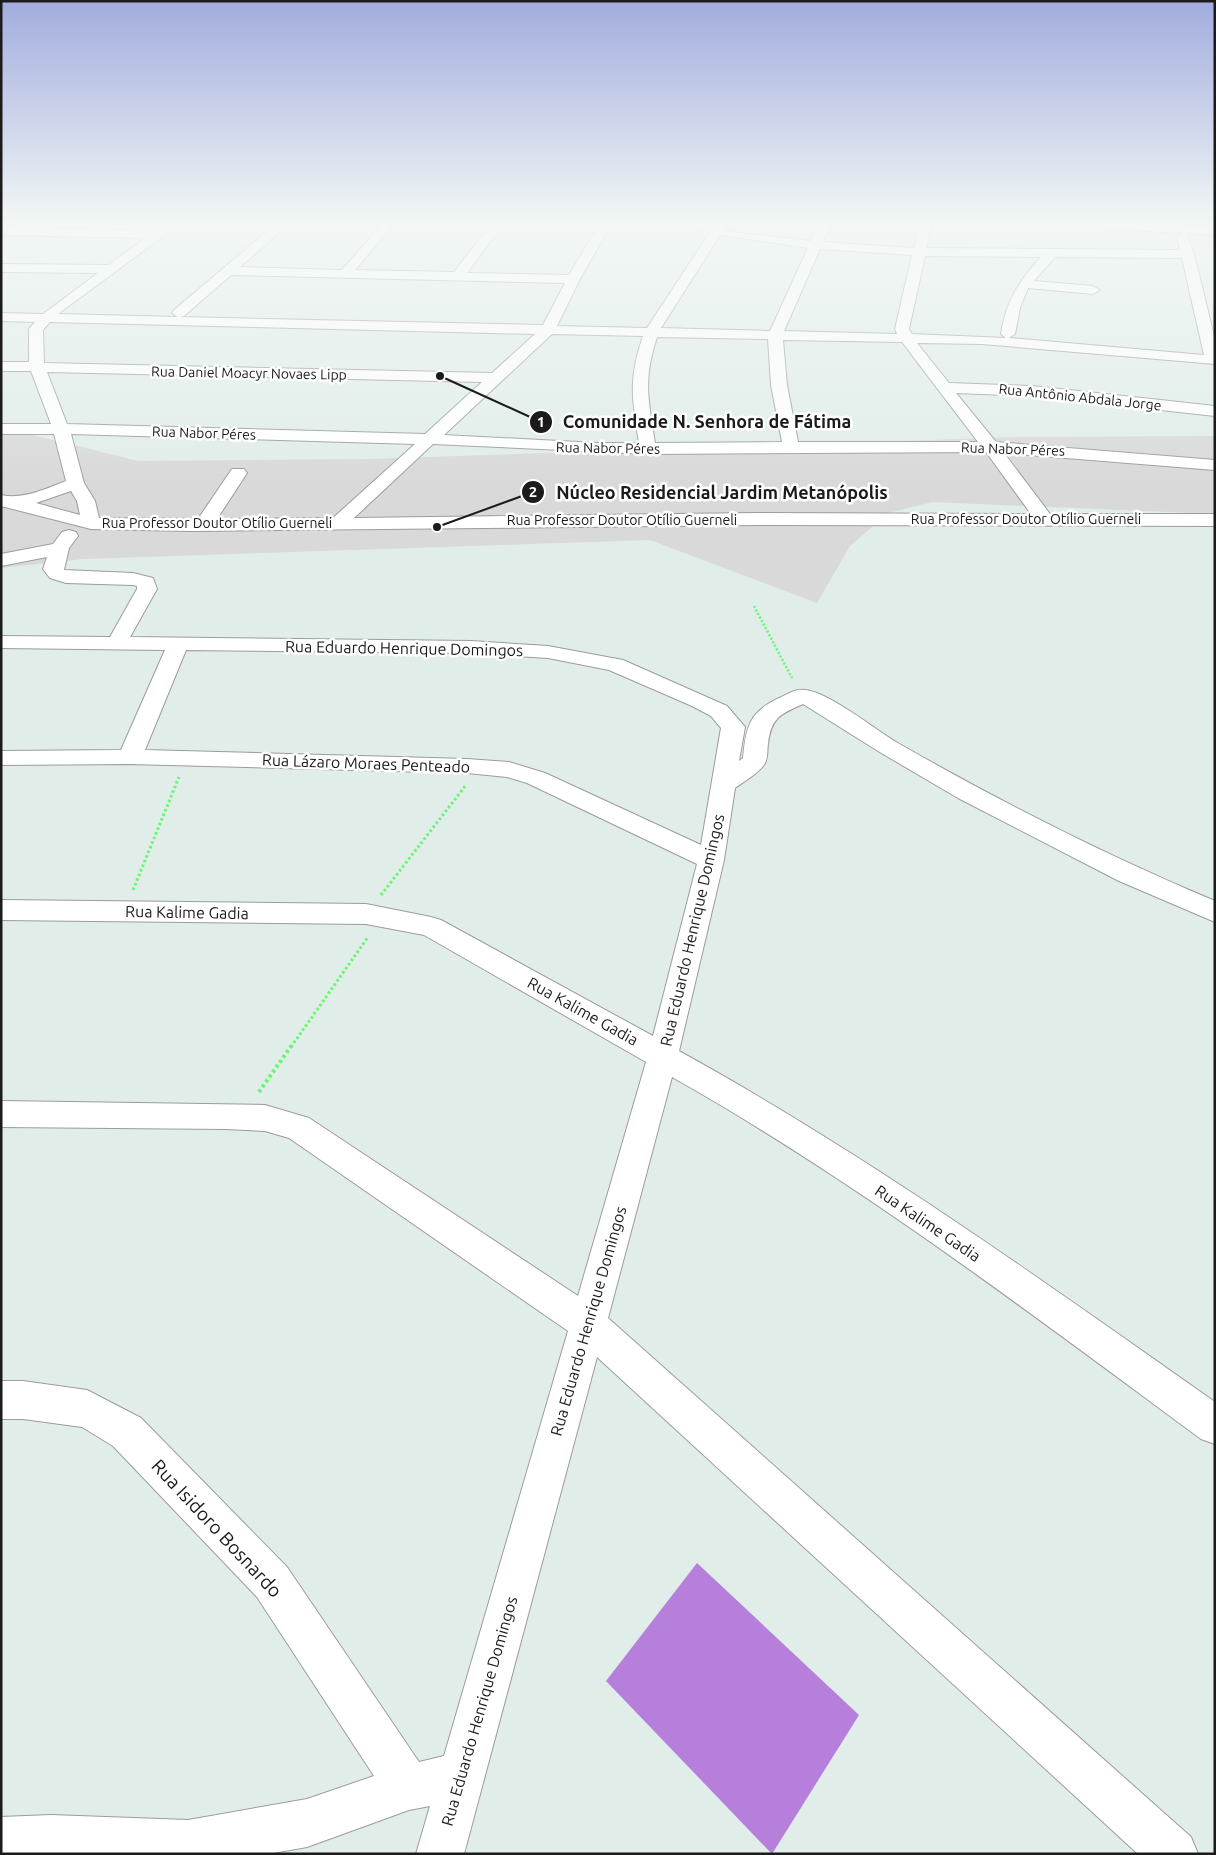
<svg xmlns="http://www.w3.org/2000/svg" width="1216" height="1855" viewBox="0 0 1216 1855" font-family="Ubuntu,sans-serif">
<rect width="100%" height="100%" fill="#e1ede8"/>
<!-- residential -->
<path fill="#d8d9d8" d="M1,427L138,461L367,459L1019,437L1215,436V514L932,502L888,513L850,546L817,603L650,540L83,559L1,568Z"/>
<!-- pitch -->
<path fill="#b57fdb" d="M697,1563L859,1715L772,1854L606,1681Z"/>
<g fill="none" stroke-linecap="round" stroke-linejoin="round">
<defs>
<path id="minor" d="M168,223H181L58,314L178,317L172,313L174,310L277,223H290L240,267L342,270L383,223H395L355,270L454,272L492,223H504L467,273L569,275L600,223H612L580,279L557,326L647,328L710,232L688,226L686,223H703L714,226L716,223H728L724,229L733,232L811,241L819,223H831L823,242L914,248L920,223H932L926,248L1180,250L1177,237L1183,233L1187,234L1194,254L1215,340V364L982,344L917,343L949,383L1033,386L1215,406V416L1033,396L956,393L996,442L1215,460V470L1004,453L1050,514H1215V526L758,525L192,531L91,529L1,506V495C23,500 45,489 66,481L54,434H1V424H51L31,371H1V362H29V329L35,322L1,321V313L43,314L98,273L1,272V264L108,265L146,238L1,235V227L156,231ZM720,235L808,248L770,331L661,328ZM820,249L912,255L895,329L897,334L784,331ZM925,256L1041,257C1019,281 1006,301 1001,334L1006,338L912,334L909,329ZM1055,257L1182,258L1204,355L1009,338L1015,334L1020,308L1028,288L1093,294L1100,290L1093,286L1034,281ZM231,275L565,283L543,325L180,317L184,316ZM50,322L535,334L492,373L44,363L43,330ZM552,334L643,336C628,380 632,398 639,443H597L444,435ZM657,337L768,339L771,385L782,442L655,443C648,399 643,380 657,337ZM783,340L902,342L978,442H798L787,385ZM47,372L482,382L425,434L67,424ZM71,434L415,444L333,518L217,519L247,473L244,469H232L198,519L99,518L95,501L84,483ZM433,444L648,454L986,452L1031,514L758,513L354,518ZM71,491L77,501L80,515L36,503Z
M1073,223H1133L1215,227V235L1079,227Z
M69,530L76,532L78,536L69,548L64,570L133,573L153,578L157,589L130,637L471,641L548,646L623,660L727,706L745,727L739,761L743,758C746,727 749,712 779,698C786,695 793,690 800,690C823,687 875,730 896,742C999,801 1105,855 1215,901V922L1119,881L958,798L878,751L803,704C780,714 771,718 768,744C767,750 768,758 765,763C760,773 744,781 735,788L724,860L679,1051C866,1154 1040,1279 1215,1402V1444L1201,1439C1030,1313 857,1181 672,1077L608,1318L1191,1837L1198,1854H1138L597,1357L464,1854H416L430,1806L409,1810L307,1847L268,1854H1V1817L51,1815L188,1820L307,1799L374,1776L257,1597L113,1446L82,1427L23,1419H1V1381H23L87,1390L141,1418L287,1567L419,1762L444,1756L568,1331L289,1138L265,1131L226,1129L1,1127V1101L265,1105L309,1118L578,1296L646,1062L424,935L366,924L1,920V900L366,904L431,917L441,920L653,1036L697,864L527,783L507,777L467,773L130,764L1,765V751L121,750L165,650L1,648V636L110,637L137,589V586L133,585L66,583L50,578L43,569L47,557L1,566V554L53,544L62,532ZM186,650L471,653L548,658L609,670L692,706L711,716L721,728L701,845L545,773L509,762L467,759L145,750Z"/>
</defs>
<!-- minor casing -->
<use href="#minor" stroke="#9c9c9c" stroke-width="2"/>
<!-- path-far2 -->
<path stroke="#68f673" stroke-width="2.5" stroke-dasharray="2 2" stroke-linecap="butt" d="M754,606L792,678"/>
<!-- path-far1 -->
<path stroke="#68f673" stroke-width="3" stroke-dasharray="2.5 2.5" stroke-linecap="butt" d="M133,890L179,777
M381,895L466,785
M291,1047L368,937"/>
<!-- path -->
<path stroke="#68f673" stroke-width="4" stroke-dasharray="3 3" stroke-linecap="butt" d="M259,1092L292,1045"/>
<!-- minor -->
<use href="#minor" fill="#fff" fill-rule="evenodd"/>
</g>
<!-- sky -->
<linearGradient id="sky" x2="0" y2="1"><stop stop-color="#a2acde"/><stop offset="0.46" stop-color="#f2f7f5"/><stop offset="1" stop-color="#f2f7f5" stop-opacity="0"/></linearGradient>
<rect width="1216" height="482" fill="url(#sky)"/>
<g text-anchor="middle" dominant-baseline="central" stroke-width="5" stroke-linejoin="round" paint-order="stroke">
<!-- far-street labels -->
<g font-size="14" fill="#1b1b1b" stroke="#fff">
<text transform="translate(249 373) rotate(1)">Rua Daniel Moacyr Novaes Lipp</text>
<text transform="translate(1080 397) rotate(6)">Rua Antônio Abdala Jorge</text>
<text transform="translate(204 433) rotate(2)">Rua Nabor Péres</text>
<text transform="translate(608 448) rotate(1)">Rua Nabor Péres</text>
<text transform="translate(1013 449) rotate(2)">Rua Nabor Péres</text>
<text x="1026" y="519">Rua Professor Doutor Otílio Guerneli</text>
<text x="622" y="520">Rua Professor Doutor Otílio Guerneli</text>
<text x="217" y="523">Rua Professor Doutor Otílio Guerneli</text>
</g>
<!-- street labels -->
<g font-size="16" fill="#1b1b1b" stroke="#fff">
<text transform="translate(404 648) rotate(1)">Rua Eduardo Henrique Domingos</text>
<text transform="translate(366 763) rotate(2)">Rua Lázaro Moraes Penteado</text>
<text transform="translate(187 912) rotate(1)">Rua Kalime Gadia</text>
<text transform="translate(692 930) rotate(-77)">Rua Eduardo Henrique Domingos</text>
<text transform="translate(583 1011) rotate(29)">Rua Kalime Gadia</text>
<text transform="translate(928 1223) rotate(34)">Rua Kalime Gadia</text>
<text transform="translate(588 1321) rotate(-74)">Rua Eduardo Henrique Domingos</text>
<text transform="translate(479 1711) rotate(-74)">Rua Eduardo Henrique Domingos</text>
</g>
<!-- near-street labels -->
<g font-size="19" fill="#1b1b1b" stroke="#fff">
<text transform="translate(217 1528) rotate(47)">Rua Isidoro Bosnardo</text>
</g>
</g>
<!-- callouts -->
<path fill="none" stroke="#1b1b1b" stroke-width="2" d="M440 376L541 422M437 527L533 492"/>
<g fill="#1b1b1b" stroke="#fff" stroke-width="2">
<circle cx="440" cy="376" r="5"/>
<circle cx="437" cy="527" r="5"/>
<circle cx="541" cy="422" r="12"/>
<circle cx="533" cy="492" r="12"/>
</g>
<g font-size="15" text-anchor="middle" font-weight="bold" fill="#fff">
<text x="541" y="427">1</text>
<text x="533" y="497">2</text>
</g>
<g font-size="18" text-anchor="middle" font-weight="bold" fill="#1b1b1b" stroke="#fff" stroke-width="5" stroke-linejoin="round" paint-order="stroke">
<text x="707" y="428">Comunidade N. Senhora de Fátima</text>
<text x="722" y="499">Núcleo Residencial Jardim Metanópolis</text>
</g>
<!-- border -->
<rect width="1216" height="1855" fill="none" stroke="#1b1b1b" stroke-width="5"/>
</svg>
